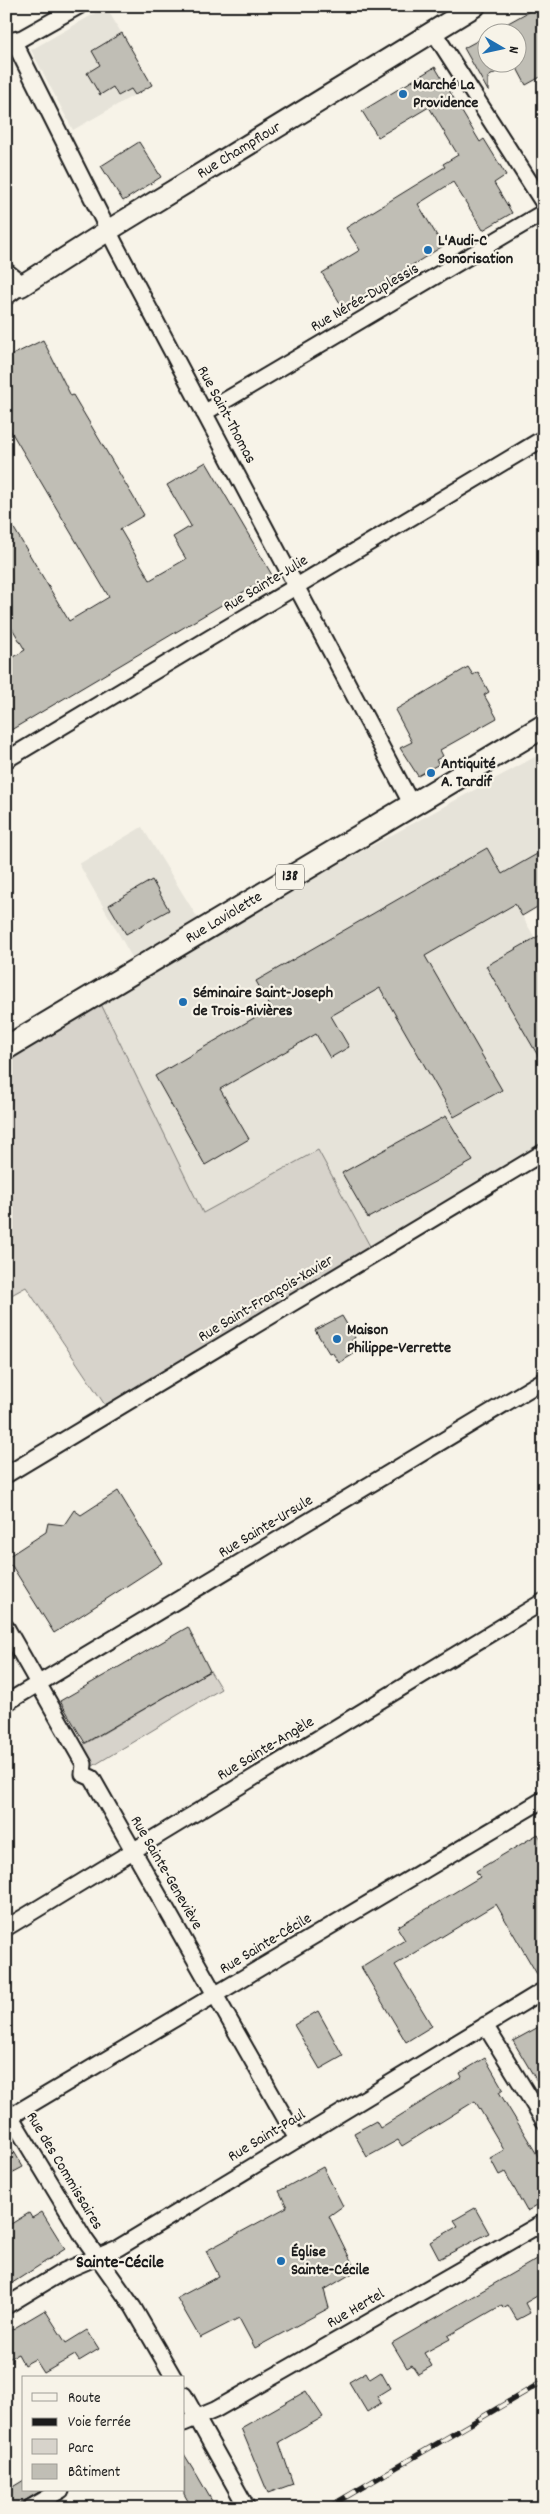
<svg xmlns="http://www.w3.org/2000/svg" width="550" height="2514" viewBox="0 0 550 2514" font-family="Dekko,sans-serif">
<rect width="100%" height="100%" fill="#f7f3e8"/>
<filter id="ink" filterUnits="userSpaceOnUse"><feTurbulence type="fractalNoise" baseFrequency=".02" numOctaves="2"/><feDisplacementMap in="SourceGraphic" scale="10" xChannelSelector="R" yChannelSelector="G"/><feConvolveMatrix kernelMatrix="1 2 1 2 8 2 1 2 1" color-interpolation-filters="sRGB"/></filter>
<g filter="url(#ink)">
<!-- built -->
<path fill="#e6e3d9" d="M106,7L152,85L73,130L31,50Z
M544,752V850L502,874L487,848L256,981L271,1008L155,1076L206,1164L249,1139L220,1089L316,1034L330,1058L349,1047L331,1016L380,988L425,956L515,904L535,938L486,966L544,1063V1147L371,1248L318,1150L203,1214L96,996Z
M142,827L205,930L138,968L79,864Z"/>
<!-- green -->
<path fill="#d7d3cb" stroke="#7a7874" d="M99,1000L203,1213L318,1150L371,1248L105,1405L26,1287L6,1298V1045Z
M210,1671L221,1689L83,1772L71,1752Z"/>
<!-- building -->
<path fill="#c0beb5" stroke="#1c1c1c" d="M537,7L544,19V75L526,85L518,70V32H492Z
M122,33L152,85L135,95L131,89L118,96L113,87L100,95L87,73L100,65L92,51Z
M488,35V62H513L488,77V91L464,48Z
M435,67L480,142L484,139L506,175L494,183L512,213L483,230L453,182L418,204L443,246L343,308L322,273L360,250L346,228L445,167L443,164L458,155L429,107L378,137L362,111Z
M139,142L161,177L123,201L101,166Z
M43,340L71,396L73,395L144,515L120,529L150,580L186,559L173,537L191,526L167,485L206,462L272,575L6,733V662L25,650L6,618V515L69,621L109,597L6,423V358Z
M468,667L473,675L478,672L489,692L484,695L497,718L440,750L443,756L436,760L439,764L418,776L400,748L412,742L395,710Z
M487,848L502,874L544,850V903L522,916L515,904L425,956L502,1090L454,1117L380,988L331,1016L349,1047L330,1058L316,1034L220,1089L249,1139L205,1165L155,1076L271,1008L256,981Z
M152,880L169,910L126,934L109,905Z
M544,933V1066L486,966Z
M446,1116L473,1161L368,1218L342,1173Z
M342,1316L355,1338L351,1341L357,1352L339,1363L332,1352L329,1353L315,1330Z
M118,1491L162,1563L54,1633L12,1566L6,1564V1558L46,1532L48,1523L64,1525L74,1510L81,1515Z
M188,1627L210,1671L85,1743L60,1701Z
M538,1834L544,1844V1981H541L496,1904L395,1965L432,2026L406,2042L361,1967L405,1940L397,1927L480,1877L476,1871Z
M318,2011L343,2056L320,2069L294,2025Z
M544,2024V2093L513,2041Z
M485,2058L503,2089L499,2092L544,2166V2201L527,2211L505,2172L499,2175L490,2158L504,2150L475,2101L402,2146L398,2140L367,2157L354,2133L376,2121L380,2128L462,2077L460,2073Z
M6,2138L23,2167L6,2176Z
M323,2167L343,2206L329,2216L356,2271L324,2290L329,2308L255,2348L239,2318L200,2338L177,2298L219,2276L206,2251L287,2207L279,2191Z
M475,2208L489,2233L439,2259L430,2242L458,2226L454,2220Z
M42,2212L65,2249L6,2287V2227L29,2213L32,2218Z
M544,2255V2292L525,2303L530,2313L517,2320L508,2305L503,2308L502,2305L448,2336L450,2339L424,2353L432,2366L418,2374L412,2365L407,2368L392,2343Z
M45,2310L66,2343L87,2330L99,2349L79,2361L75,2355L44,2373L35,2359L24,2365L18,2354L6,2360V2333Z
M366,2372L370,2379L381,2372L390,2388L377,2396L381,2403L367,2412L349,2382Z
M306,2391L323,2417L279,2442L293,2484L268,2493L241,2428Z
M184,2454L197,2475L216,2508H192L184,2494Z
M24,2480V2490H42L13,2508H6V2491Z"/>
<g fill="none" stroke-linecap="round" stroke-linejoin="round">
<defs>
<path id="street" d="M433,31L544,204
M13,40L116,246L412,805
M6,42L22,38L79,6
M6,297L21,286
M204,413L544,212
M6,760L544,438
M6,1475L544,1152
M6,1627L84,1764L83,1774L92,1778L297,2139
M6,1703L544,1380
M6,1928L544,1601
M485,2025L544,2121
M6,2109L84,2238L133,2307L174,2378
M6,2119L544,1799
M6,2306L64,2271L118,2248L544,1990
M184,2395L247,2508
M184,2423L215,2410L544,2222
M30,2508L61,2490"/>
<g id="secondary">
<path id="s1" d="M6,274L21,286L109,230L475,6"/>
</g>
<g id="primary">
<path id="s2" d="M6,1048L544,726"/>
</g>
</defs>
<!-- street casing -->
<use href="#street" stroke="#1c1c1c" stroke-width="19"/>
<!-- secondary casing -->
<use href="#secondary" stroke="#1c1c1c" stroke-width="24"/>
<!-- primary casing -->
<use href="#primary" stroke="#1c1c1c" stroke-width="26"/>
<!-- street -->
<use href="#street" stroke="#f7f3e8" stroke-width="15"/>
<!-- secondary -->
<use href="#secondary" stroke="#f7f3e8" stroke-width="20"/>
<!-- primary -->
<use href="#primary" stroke="#f7f3e8" stroke-width="22"/>
<defs>
<path id="rail" d="M327,2508L544,2381"/>
</defs>
<!-- rail casing -->
<use href="#rail" stroke="#1c1c1c" stroke-width="5.5"/>
<!-- rail -->
<use href="#rail" stroke="#f7f3e8" stroke-width="4" stroke-dasharray="11" stroke-linecap="butt"/>
</g>
</g>
<!-- markers -->
<g fill="#1f6fb2" stroke="#f7f3e8" stroke-width="2">
<circle cx="403" cy="94" r="5"/>
<circle cx="428" cy="250" r="5"/>
<circle cx="431" cy="773" r="5"/>
<circle cx="183" cy="1002" r="5"/>
<circle cx="337" cy="1339" r="5"/>
<circle cx="281" cy="2261" r="5"/>
</g>
<g text-anchor="middle" dominant-baseline="central" stroke-width="4.5" stroke-linejoin="round" paint-order="stroke">
<!-- shield labels -->
<rect fill="#f7f3e8" stroke="#5e5c59" stroke-width="1" x="276" y="864.5" width="28" height="25" rx="4"/>
<g font-size="15" font-weight="bold" fill="#1c1c1c">
<text x="290" y="877">138</text>
</g>
<!-- poi labels -->
<g font-size="16" font-weight="bold" fill="#1c1c1c" stroke="#f7f3e8" text-anchor="start">
<text x="413" y="85">Marché La<tspan x="413" dy="18">Providence</tspan></text>
<text x="438" y="241">L'Audi-C<tspan x="438" dy="18">Sonorisation</tspan></text>
<text x="441" y="764">Antiquité<tspan x="441" dy="18">A. Tardif</tspan></text>
<text x="193" y="993">Séminaire Saint-Joseph<tspan x="193" dy="18">de Trois‑Rivières</tspan></text>
<text x="347" y="1330">Maison<tspan x="347" dy="18">Philippe-Verrette</tspan></text>
<text x="291" y="2252">Église<tspan x="291" dy="18">Sainte-Cécile</tspan></text>
</g>
<!-- street labels -->
<g font-size="16" fill="#1c1c1c" stroke="#f7f3e8">
<text stroke="none"><textPath href="#s1" startOffset="276">Rue Champflour</textPath></text>
<text transform="translate(365 298) rotate(-30)">Rue Nérée-Duplessis</text>
<text transform="translate(226 415) rotate(62)">Rue Saint-Thomas</text>
<text transform="translate(266 584) rotate(-31)">Rue Sainte-Julie</text>
<text stroke="none"><textPath href="#s2" startOffset="254">Rue Laviolette</textPath></text>
<text transform="translate(266 1299) rotate(-31)">Rue Saint-François-Xavier</text>
<text transform="translate(266 1527) rotate(-31)">Rue Sainte-Ursule</text>
<text transform="translate(266 1749) rotate(-31)">Rue Sainte-Angèle</text>
<text transform="translate(166 1873) rotate(60)">Rue Sainte-Geneviève</text>
<text transform="translate(266 1944) rotate(-31)">Rue Sainte-Cécile</text>
<text transform="translate(267 2136) rotate(-31)">Rue Saint-Paul</text>
<text transform="translate(64 2171) rotate(59)">Rue des Commissaires</text>
<text transform="translate(356 2309) rotate(-30)">Rue Hertel</text>
</g>
<!-- neighbourhood labels -->
<g font-size="18" font-weight="bold" fill="#1c1c1c" stroke="#f7f3e8">
<text x="120" y="2263">Sainte-Cécile</text>
</g>
</g>
<!-- margin -->
<rect width="550" height="2514" fill="none" stroke="#f7f3e8" stroke-width="25"/>
<rect x="12" y="12" width="525" height="2489" fill="none" stroke="#1c1c1c" stroke-width="2" filter="url(#ink)"/>
<!-- legend -->
<rect x="22" y="2376" width="162" height="115" fill="#f7f3e8" stroke="#9f9d96"/>
<rect x="32" y="2393" width="25" height="8" fill="#f7f3e8" stroke="#9f9d96"/>
<text x="68" y="2402" font-size="15" fill="#1c1c1c">Route</text>
<rect x="32" y="2418" width="25" height="8" fill="#1c1c1c" stroke="#9f9d96"/>
<text x="68" y="2426" font-size="15" fill="#1c1c1c">Voie ferrée</text>
<rect x="32" y="2439" width="25" height="15" fill="#d7d3cb" stroke="#9f9d96"/>
<text x="68" y="2452" font-size="15" fill="#1c1c1c">Parc</text>
<rect x="32" y="2464" width="25" height="15" fill="#c0beb5" stroke="#9f9d96"/>
<text x="68" y="2476" font-size="15" fill="#1c1c1c">Bâtiment</text>
<!-- north arrow -->
<g transform="translate(502 48) rotate(99)"><circle r="24" fill="#f7f3e8" stroke="#9f9d96"/>
<path d="M0-4L9 19L0 12L-9 19Z" fill="#1f6fb2"/>
<text y="-8" font-size="14" font-weight="bold" text-anchor="middle" fill="#1c1c1c">N</text>
</g>
</svg>
